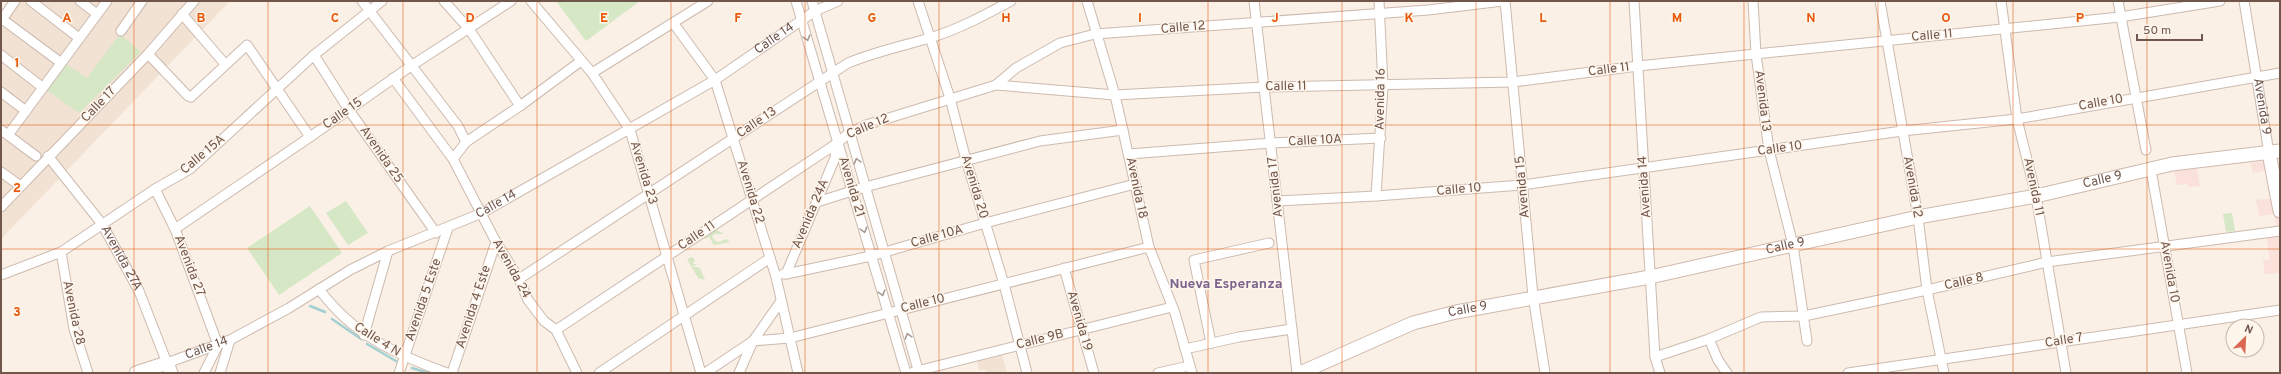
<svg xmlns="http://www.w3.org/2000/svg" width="2281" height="374" viewBox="0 0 2281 374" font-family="Overpass,sans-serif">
<rect width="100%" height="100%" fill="#faf0e5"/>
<!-- residential -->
<path fill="#f1e2d4" d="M15,1H230L1,239V21Z
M1001,352L1007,372L988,373L986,370H979L977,359L987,356L990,359Z"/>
<!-- commercial -->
<path fill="#fae1d9" d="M2269,161L2270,170L2252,173L2251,163Z
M2197,169L2200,186L2189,187L2187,184L2177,185L2174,171Z
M2275,198L2280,221V227L2277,228L2274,214L2259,216L2256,200Z
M2280,236V273L2265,274L2263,260L2270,259L2266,237Z"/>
<!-- green -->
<path fill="#d5e7c5" d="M556,1H640L586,41Z
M120,34L141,52L79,113L44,88L63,62L87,78Z
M346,201L368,233L348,245L326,213Z
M310,206L342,253L279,295L247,248Z
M2232,213L2235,231L2226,232L2223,214Z
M713,228L724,234H715L712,236L715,241L720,242L726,239L730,242L714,245L709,237L705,239L703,237Z
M692,257L695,260L693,264H698L692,266L700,268L705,280L698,278L687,259Z"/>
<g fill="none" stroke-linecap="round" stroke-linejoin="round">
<!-- stream -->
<path stroke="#a2d0d3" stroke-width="2.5" d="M310,306L325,312
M332,319L361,339
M367,344L396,361
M412,368L428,373"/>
<defs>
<g id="street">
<path d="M31,1L79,38"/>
<path d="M80,1L97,14"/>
<path d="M362,1L458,126L466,142L453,159"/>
<path d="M444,1L469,29L520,106"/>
<path d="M531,1L592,73L630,130L701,373"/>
<path d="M796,1L906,373"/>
<path d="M812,1L919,373"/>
<path d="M918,1L950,98L966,160L1004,284L1027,373"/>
<path d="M1087,1L1115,95L1149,247L1175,313L1192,373"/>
<path d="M1254,1L1297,373"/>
<path d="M1505,1L1533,296L1545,373"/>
<path d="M1634,1L1655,357L1660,373"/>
<path d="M1753,1L1756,54L1769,150L1793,245L1807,341"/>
<path d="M1880,1L1918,217L1927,290L1944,373"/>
<path d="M2001,1L2017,119L2036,196L2066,373"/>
<path d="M2118,1L2146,150"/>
<path id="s1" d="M2244,1L2269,153"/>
<path d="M182,14L225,64"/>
<path d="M2,19L60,62"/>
<path d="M1,21L15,1"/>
<path d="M674,24L715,80L776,277L798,373"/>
<path d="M121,31L142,1"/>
<path d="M148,54L188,96L191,97L247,45L310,137"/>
<path d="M1,55L42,87"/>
<path d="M314,55L349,110L436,233"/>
<path d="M592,73L708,1"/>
<path d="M393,78L453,159L496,242L519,279L528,300L544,321L556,330L577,373"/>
<path d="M996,85L1115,95L1264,87L1513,82L1638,66L2120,17L2220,1"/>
<path d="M1,92L26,111"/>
<path d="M1,130L36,156"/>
<path d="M8,135L107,1"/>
<path d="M466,142L520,106L581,61"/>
<path d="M1129,154L1271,143L1381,138"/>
<path id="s2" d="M48,156L102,224L139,291L167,363L230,340L289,308L350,270L388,251L482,213L715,80L815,11L838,1"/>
<path d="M2151,170L2187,373"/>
<path d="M1,172L19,185"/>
<path d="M155,189L175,229L218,345L204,373"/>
<path d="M1376,196L1383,86L1379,1"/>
<path d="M1277,201L1376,196L1522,185L1902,131L2017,119L2280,73"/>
<path d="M817,202L865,187L1040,141L1123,130"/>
<path d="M1,207L148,54L194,1"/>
<path d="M175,229L310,137L411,66L511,1"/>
<path d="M61,252L74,329L88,373"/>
<path d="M1064,268L1094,373"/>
<path d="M783,274H786L835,158L836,145"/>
<path d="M786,274L871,256L985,223L1135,184"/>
<path d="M1,275L61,252L155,189L190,169L314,55L382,1"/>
<path d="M519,279L848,63C874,52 902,46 930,38C959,29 985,15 1011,1"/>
<path d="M319,289C353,335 395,354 447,373"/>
<path d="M556,330L836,144L849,133L866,125L996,85L1016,68L1060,43L1095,34L1428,10L1503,1"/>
<path d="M364,335L388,251"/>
<path d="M1709,339L1718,360L1727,373"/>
<path d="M1211,343L1194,260L1269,243"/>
<path d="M1185,349L1239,337L1292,329"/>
<path d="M1655,357L1709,339L1761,317L1804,316L1927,290L2047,262L2280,231"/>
<path d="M913,372L1172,307"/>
<path d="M220,373L230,340"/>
<path d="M399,373L448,228"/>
<path d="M452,373L496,242"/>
<path d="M599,373L770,258"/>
<path d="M705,373L753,341L790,338L1149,247"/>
<path d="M739,373L753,341L781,301"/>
<path d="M1158,373L1189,366"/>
<path d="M1848,373L2280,310"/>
</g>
<g id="secondary">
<path d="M2269,153L2280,211"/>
<path d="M136,373L167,363L171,373"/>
<path id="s3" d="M1300,373L1413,323L1456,312L1650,277L1918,217L2036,196L2172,164L2280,151"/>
</g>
</defs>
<!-- street casing -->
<use href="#street" stroke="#cdbaaf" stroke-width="11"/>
<!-- secondary casing -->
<use href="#secondary" stroke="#d0b9ad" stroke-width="15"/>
<!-- street -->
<use href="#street" stroke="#fff" stroke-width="9"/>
<!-- secondary -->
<use href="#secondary" stroke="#fff" stroke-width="13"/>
</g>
<!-- one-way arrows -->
<defs><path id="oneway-chevron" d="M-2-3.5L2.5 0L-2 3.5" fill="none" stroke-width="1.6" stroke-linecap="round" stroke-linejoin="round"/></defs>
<g stroke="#aa9a94">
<use href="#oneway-chevron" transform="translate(807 38) rotate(74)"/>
<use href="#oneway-chevron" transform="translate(857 161) rotate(-106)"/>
<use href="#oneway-chevron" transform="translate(864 230) rotate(74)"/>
<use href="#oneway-chevron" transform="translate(882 293) rotate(73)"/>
<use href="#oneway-chevron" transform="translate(908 336) rotate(-107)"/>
</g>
<!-- grid -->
<path fill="none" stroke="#e8590c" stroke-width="1" stroke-opacity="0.55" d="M134,1V373M268,1V373M403,1V373M537,1V373M671,1V373M805,1V373M939,1V373M1073,1V373M1208,1V373M1342,1V373M1476,1V373M1610,1V373M1744,1V373M1878,1V373M2013,1V373M2147,1V373M1,125H2280M1,249H2280"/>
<g text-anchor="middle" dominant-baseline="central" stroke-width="3" stroke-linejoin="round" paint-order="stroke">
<!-- street labels -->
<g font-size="13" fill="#71564c" stroke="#fef5eb">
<text transform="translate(1183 28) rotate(-5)">Calle 12</text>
<text transform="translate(1932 36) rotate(-5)">Calle 11</text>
<text stroke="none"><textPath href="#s2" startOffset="931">Calle 14</textPath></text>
<text transform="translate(1609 70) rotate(-7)">Calle 11</text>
<text transform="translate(1286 87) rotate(-1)">Calle 11</text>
<text transform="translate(1381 99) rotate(-89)">Avenida 16</text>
<text transform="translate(1762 101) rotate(83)">Avenida 13</text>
<text transform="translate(2101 103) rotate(-10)">Calle 10</text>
<text transform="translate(99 105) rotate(-46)">Calle 17</text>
<text stroke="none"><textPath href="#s1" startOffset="107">Avenida 9</textPath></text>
<text transform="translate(343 114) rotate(-35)">Calle 15</text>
<text transform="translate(757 123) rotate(-34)">Calle 13</text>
<text transform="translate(868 127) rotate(-23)">Calle 12</text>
<text transform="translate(1315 141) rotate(-3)">Calle 10A</text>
<text transform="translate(1780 149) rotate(-8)">Calle 10</text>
<text transform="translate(203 155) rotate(-40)">Calle 15A</text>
<text transform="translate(381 155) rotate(55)">Avenida 25</text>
<text transform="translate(643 173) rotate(73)">Avenida 23</text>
<text stroke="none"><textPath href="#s3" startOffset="828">Calle 9</textPath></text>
<text transform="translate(851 187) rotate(73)">Avenida 21</text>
<text transform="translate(974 187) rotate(73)">Avenida 20</text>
<text transform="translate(1276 187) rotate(-96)">Avenida 17</text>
<text transform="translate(1523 187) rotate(-95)">Avenida 15</text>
<text transform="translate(1645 187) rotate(-94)">Avenida 14</text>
<text transform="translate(1912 187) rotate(80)">Avenida 12</text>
<text transform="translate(2033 187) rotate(78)">Avenida 11</text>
<text transform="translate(1136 188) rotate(78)">Avenida 18</text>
<text transform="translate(1459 190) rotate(-5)">Calle 10</text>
<text transform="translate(750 192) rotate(73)">Avenida 22</text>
<text stroke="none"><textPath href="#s2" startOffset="607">Calle 14</textPath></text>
<text transform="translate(811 214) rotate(-67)">Avenida 24A</text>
<text transform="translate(697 236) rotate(-34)">Calle 11</text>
<text transform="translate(937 237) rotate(-16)">Calle 10A</text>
<text stroke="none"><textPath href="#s3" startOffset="504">Calle 9</textPath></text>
<text stroke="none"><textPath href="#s2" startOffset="126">Avenida 27A</textPath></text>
<text transform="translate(189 266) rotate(69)">Avenida 27</text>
<text transform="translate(511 269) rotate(61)">Avenida 24</text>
<text transform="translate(2169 272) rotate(80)">Avenida 10</text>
<text transform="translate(1964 282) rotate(-13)">Calle 8</text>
<text transform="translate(424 300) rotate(-71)">Avenida 5 Este</text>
<text transform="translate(923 304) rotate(-14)">Calle 10</text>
<text transform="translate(474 307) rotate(-72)">Avenida 4 Este</text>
<text stroke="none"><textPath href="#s3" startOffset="180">Calle 9</textPath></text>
<text transform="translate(73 313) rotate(78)">Avenida 28</text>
<text transform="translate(1079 321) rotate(74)">Avenida 19</text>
<text transform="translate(377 340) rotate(32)">Calle 4 N</text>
<text transform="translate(1040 340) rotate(-14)">Calle 9B</text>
<text transform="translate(2064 341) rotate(-9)">Calle 7</text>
<text stroke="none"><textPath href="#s2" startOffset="283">Calle 14</textPath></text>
</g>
<!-- neighbourhood labels -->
<g font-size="14" font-weight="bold" fill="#7c648d" stroke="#fef5eb">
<text x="1226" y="284">Nueva Esperanza</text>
</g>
</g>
<g font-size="13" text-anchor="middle" font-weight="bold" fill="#e8590c" stroke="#fef5eb" stroke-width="3" stroke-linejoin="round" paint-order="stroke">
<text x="67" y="22">A</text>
<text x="201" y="22">B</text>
<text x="335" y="22">C</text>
<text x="470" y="22">D</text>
<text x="604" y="22">E</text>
<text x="738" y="22">F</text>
<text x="872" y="22">G</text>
<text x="1006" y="22">H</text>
<text x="1140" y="22">I</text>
<text x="1275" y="22">J</text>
<text x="1409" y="22">K</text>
<text x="1543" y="22">L</text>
<text x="1677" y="22">M</text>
<text x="1811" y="22">N</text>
<text x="1946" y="22">O</text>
<text x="2080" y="22">P</text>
<text x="17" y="67">1</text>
<text x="17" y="192">2</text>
<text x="17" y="316">3</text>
</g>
<!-- border -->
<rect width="2281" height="374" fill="none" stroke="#71564c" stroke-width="4"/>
<!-- north arrow -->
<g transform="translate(2245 338) rotate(24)"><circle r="19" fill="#fef5eb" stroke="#c6b5ab"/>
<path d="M0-3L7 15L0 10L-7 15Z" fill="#db6753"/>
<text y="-6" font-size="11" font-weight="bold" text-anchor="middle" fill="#71564c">N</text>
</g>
<!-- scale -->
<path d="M2137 34v6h65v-6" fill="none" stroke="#71564c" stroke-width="2"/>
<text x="2143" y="34" font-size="12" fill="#71564c" stroke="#fef5eb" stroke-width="3" paint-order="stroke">50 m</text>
</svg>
